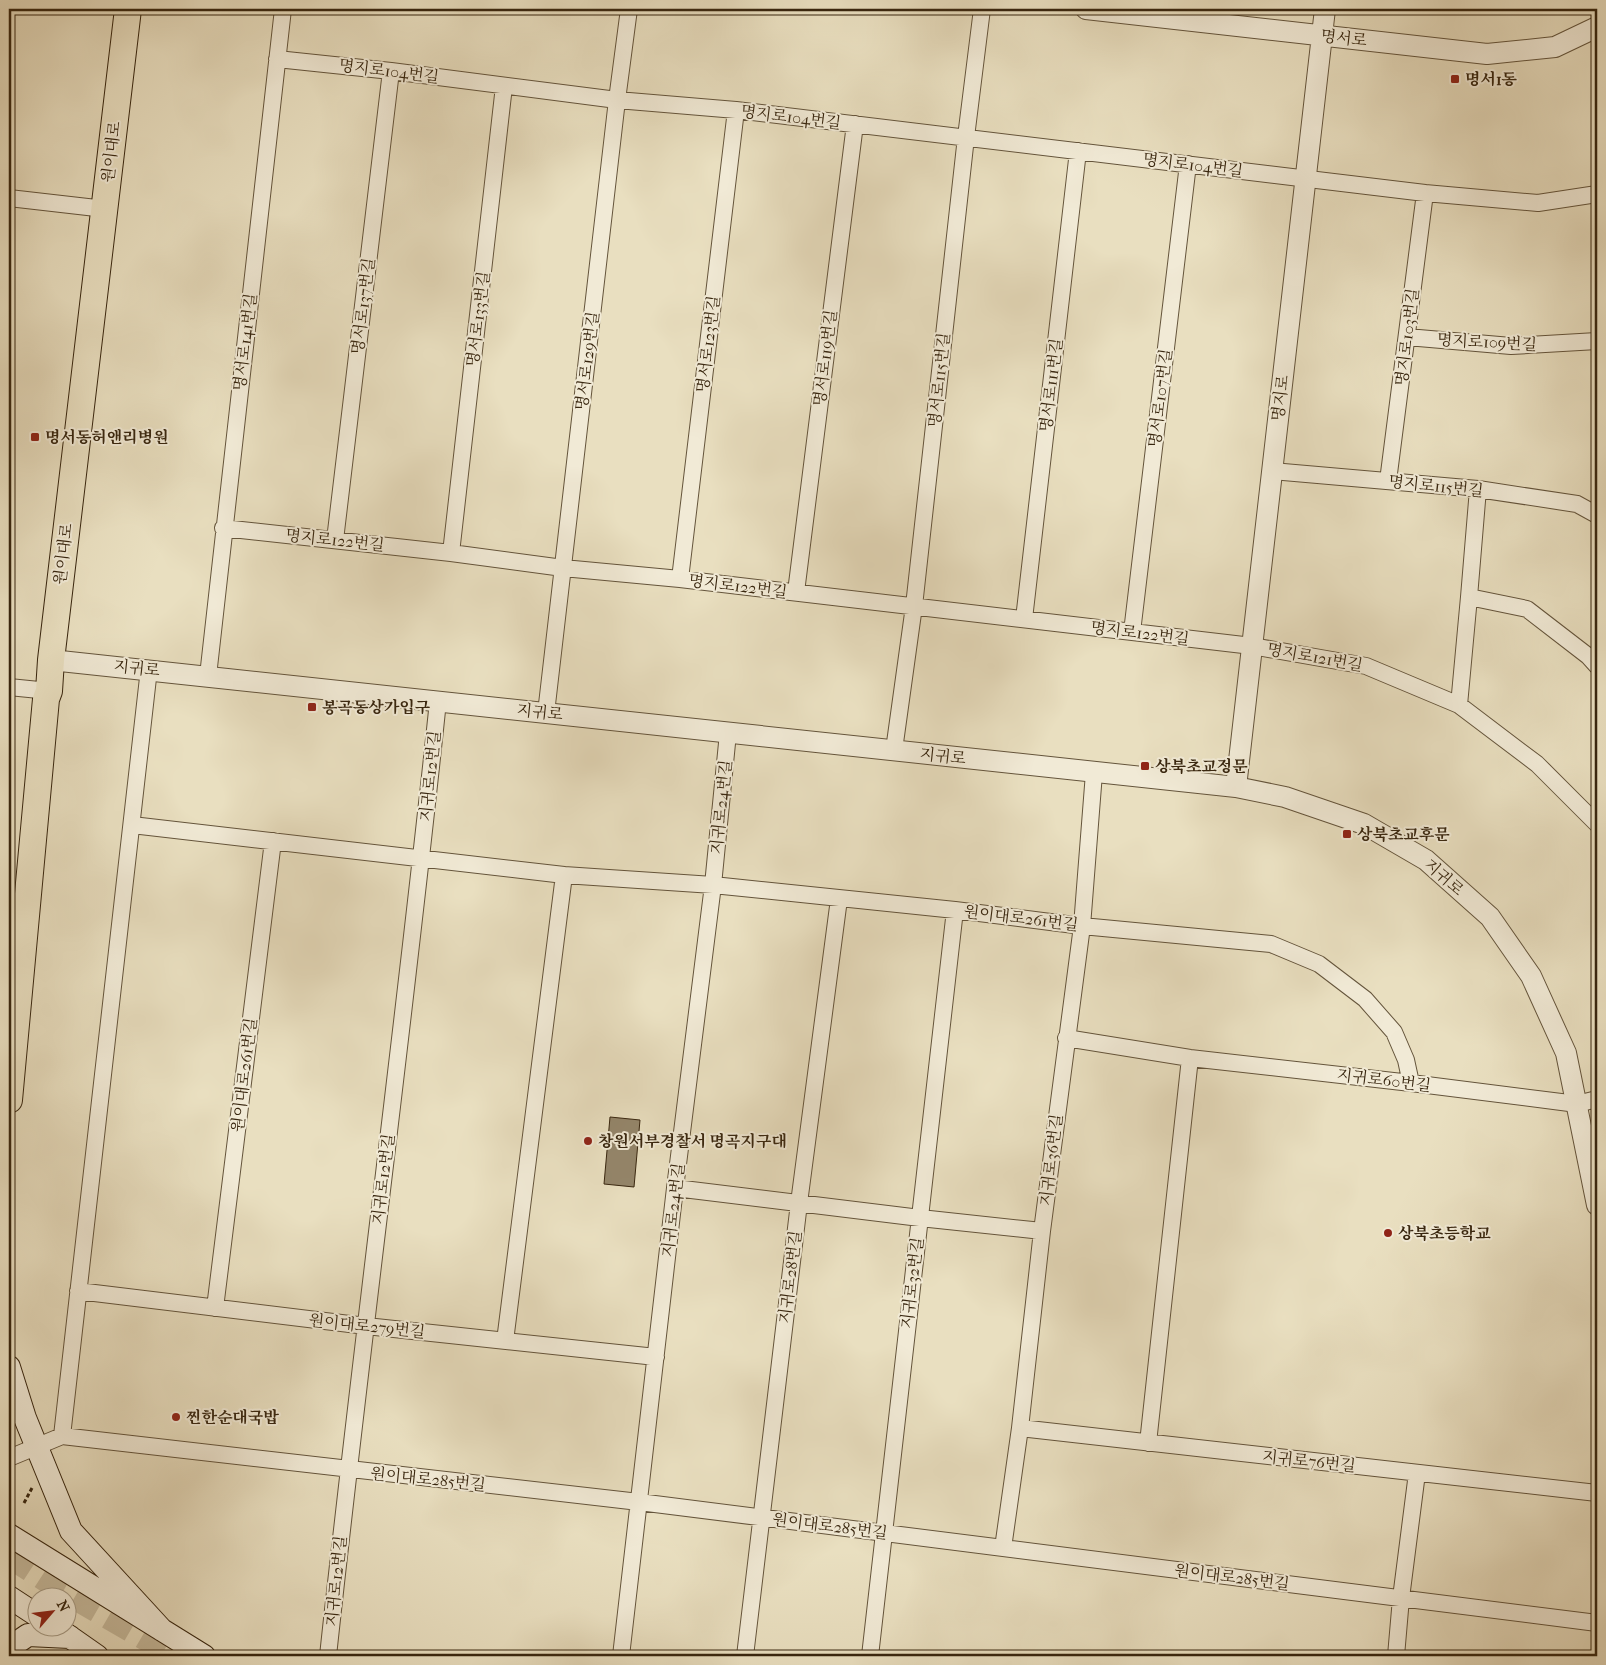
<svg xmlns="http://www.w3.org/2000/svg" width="1606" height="1665" viewBox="0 0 1606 1665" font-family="'IM FELL French Canon','Noto Serif KR',serif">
<rect width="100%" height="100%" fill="#e9dfc0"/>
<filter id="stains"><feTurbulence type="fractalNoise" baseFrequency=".004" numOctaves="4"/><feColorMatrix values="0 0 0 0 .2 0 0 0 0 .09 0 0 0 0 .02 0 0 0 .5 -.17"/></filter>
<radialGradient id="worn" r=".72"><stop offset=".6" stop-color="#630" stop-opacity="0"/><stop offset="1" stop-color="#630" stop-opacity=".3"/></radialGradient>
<!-- building -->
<path fill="#94866b" stroke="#38260f" d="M610,1117L640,1120L634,1187L604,1184Z"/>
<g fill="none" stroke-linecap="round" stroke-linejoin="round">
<!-- primary-tunnel -->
<path stroke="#c6ba9d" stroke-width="26" stroke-dasharray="26 13" stroke-linecap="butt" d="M9,1555L60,1588L177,1656"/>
<defs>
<path id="minor" d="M277,59L391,71L617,100L736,110L1425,193L1538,203L1597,194
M9,198L105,209
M1407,337L1511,346L1597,341
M1272,471L1478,489L1577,504L1597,515
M1388,481L1425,193
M223,528L451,553L563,568L680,579L1252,646L1366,666L1459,705L1537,764L1597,824
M335,540L391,71
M451,553L504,86
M680,579L736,110
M796,592L855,124
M1469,597L1478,489
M1024,619L1078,151
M1132,632L1188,164
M208,676L283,9
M9,687L49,691
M1459,705L1469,597L1527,609L1588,656L1597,666
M546,713L617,100L629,9
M894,750L914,606L966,137L982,9
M132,825L564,875L713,885L955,910L1082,926L1271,944L1319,964L1365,999L1394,1032L1406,1060L1411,1083
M1066,1038L1190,1058L1411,1083L1577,1104L1597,1099
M675,1188L920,1218L1042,1231
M78,1291L366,1326L656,1357
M215,1308L273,841
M505,1341L564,875
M1020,1428L1597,1493
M62,1436L149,669
M1148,1443L1190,1058
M9,1458L62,1436L639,1502L1597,1623
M1003,1548L1020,1428L1042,1231L1082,926L1094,773
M328,1656C362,1338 405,1020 438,701
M621,1656L675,1188L713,885L728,733
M745,1656L799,1203L839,899
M870,1656L955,910
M1396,1656L1401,1598L1417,1473"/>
<path id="tertiary" d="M1086,9L1487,54L1555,47L1597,27
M51,660L1236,787L1285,797L1364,824L1426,860L1490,917L1531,976L1566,1053L1597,1205
M1236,787L1325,9"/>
<path id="secondary" d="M9,1367L25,1418L71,1531L162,1630
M9,1535L204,1656
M9,1597L38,1616
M57,1628L97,1656
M9,1648L28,1635L70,1637"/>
<path id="primary" d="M9,1100L46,699L49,691L51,660L128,9"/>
</defs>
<!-- minor casing -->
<use href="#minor" stroke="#64543b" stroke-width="18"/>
<!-- tertiary casing -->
<use href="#tertiary" stroke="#64543b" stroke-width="22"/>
<!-- secondary casing -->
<use href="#secondary" stroke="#38260f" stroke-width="24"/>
<!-- primary casing -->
<use href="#primary" stroke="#38260f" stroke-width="28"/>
<!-- path -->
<path stroke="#38260f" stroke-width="3" stroke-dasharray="4 2.5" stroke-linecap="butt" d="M24,1503L32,1488"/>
<!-- minor -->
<use href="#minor" stroke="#f1ead6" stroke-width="16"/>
<!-- tertiary -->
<use href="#tertiary" stroke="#f1ead6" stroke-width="20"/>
<!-- secondary -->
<use href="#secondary" stroke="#f1ead6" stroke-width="22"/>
<!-- primary -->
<use href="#primary" stroke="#e9dfc0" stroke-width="26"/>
</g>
<!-- markers -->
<g fill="#8f2418" stroke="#f1ead6" stroke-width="2">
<rect x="1450" y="74" width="10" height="10" rx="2.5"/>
<rect x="30" y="432" width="10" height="10" rx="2.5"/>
<rect x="307" y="702" width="10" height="10" rx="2.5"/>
<rect x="1140" y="761" width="10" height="10" rx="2.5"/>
<rect x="1342" y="829" width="10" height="10" rx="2.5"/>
<circle cx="588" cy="1141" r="5"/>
<circle cx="1388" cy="1233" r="5"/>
<circle cx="176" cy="1417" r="5"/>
</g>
<g text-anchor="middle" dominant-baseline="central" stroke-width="4" stroke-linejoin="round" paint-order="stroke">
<!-- street labels -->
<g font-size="16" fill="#38260f" stroke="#f1ead6">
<text transform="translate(1344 38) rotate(6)">명서로</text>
<text transform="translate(389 71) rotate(7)">명지로104번길</text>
<text transform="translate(791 117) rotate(7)">명지로104번길</text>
<text transform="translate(111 152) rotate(-83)">원이대로</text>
<text transform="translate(1193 165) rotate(7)">명지로104번길</text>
<text transform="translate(363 306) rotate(-83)">명서로137번길</text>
<text transform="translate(478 319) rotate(-83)">명서로133번길</text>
<text transform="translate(1407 337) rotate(-83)">명지로103번길</text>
<text transform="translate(245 342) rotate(-83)">명서로141번길</text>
<text transform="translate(1487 342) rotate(3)">명지로109번길</text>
<text transform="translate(708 344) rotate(-83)">명서로123번길</text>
<text transform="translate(825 358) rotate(-83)">명서로119번길</text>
<text transform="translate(587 361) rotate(-83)">명서로129번길</text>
<text transform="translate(939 380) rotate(-84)">명서로115번길</text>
<text transform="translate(1051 385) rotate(-83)">명서로111번길</text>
<text transform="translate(1160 398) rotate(-83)">명서로107번길</text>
<text transform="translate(1280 398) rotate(-83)">명지로</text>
<text transform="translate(1436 486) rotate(6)">명지로115번길</text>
<text transform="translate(335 540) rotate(6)">명지로122번길</text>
<text transform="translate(63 554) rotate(-83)">원이대로</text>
<text transform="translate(738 586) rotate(7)">명지로122번길</text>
<text transform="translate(1140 633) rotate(7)">명지로122번길</text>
<text transform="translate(1315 657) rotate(10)">명지로121번길</text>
<text transform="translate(137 668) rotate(6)">지귀로</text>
<text transform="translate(540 712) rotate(6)">지귀로</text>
<text transform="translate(943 756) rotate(6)">지귀로</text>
<text transform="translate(430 776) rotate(-84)">지귀로12번길</text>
<text transform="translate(721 807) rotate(-84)">지귀로24번길</text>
<text transform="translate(1444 877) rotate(41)">지귀로</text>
<text transform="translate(1021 918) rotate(7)">원이대로261번길</text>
<text transform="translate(244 1075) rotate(-83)">원이대로261번길</text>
<text transform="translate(1384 1080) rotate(7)">지귀로60번길</text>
<text transform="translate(1051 1160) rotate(-83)">지귀로36번길</text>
<text transform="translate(383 1179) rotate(-83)">지귀로12번길</text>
<text transform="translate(673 1210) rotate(-83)">지귀로24번길</text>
<text transform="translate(790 1277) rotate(-83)">지귀로28번길</text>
<text transform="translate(912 1283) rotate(-83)">지귀로32번길</text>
<text transform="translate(367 1326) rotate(6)">원이대로279번길</text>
<text transform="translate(1309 1461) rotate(6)">지귀로76번길</text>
<text transform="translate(428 1479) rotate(6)">원이대로285번길</text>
<text transform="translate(830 1526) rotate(7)">원이대로285번길</text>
<text transform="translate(1232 1577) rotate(7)">원이대로285번길</text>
<text transform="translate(336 1581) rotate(-84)">지귀로12번길</text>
</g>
<!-- poi labels -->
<g font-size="16" font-weight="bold" fill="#38260f" stroke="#f1ead6" text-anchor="start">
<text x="1465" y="79">명서1동</text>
<text x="45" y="437">명서동허앤리병원</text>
<text x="322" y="707">봉곡동상가입구</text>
<text x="1155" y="766">상북초교정문</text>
<text x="1357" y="834">상북초교후문</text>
<text x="598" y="1141">창원서부경찰서 명곡지구대</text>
<text x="1398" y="1233">상북초등학교</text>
<text x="186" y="1417">찐한순대국밥</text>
</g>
</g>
<!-- margin -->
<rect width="1606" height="1665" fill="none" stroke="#e9dfc0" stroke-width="30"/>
<rect x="10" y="10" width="1586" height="1645" fill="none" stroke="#38260f" stroke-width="2.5"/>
<rect x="15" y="15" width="1576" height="1635" fill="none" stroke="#38260f"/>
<!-- north arrow -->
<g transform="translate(52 1612) rotate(62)"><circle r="24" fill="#f1ead6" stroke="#a79c86"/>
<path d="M0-4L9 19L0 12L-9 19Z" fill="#8f2418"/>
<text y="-8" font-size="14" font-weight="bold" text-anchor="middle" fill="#38260f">N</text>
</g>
<rect width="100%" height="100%" filter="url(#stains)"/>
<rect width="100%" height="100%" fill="url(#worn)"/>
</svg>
